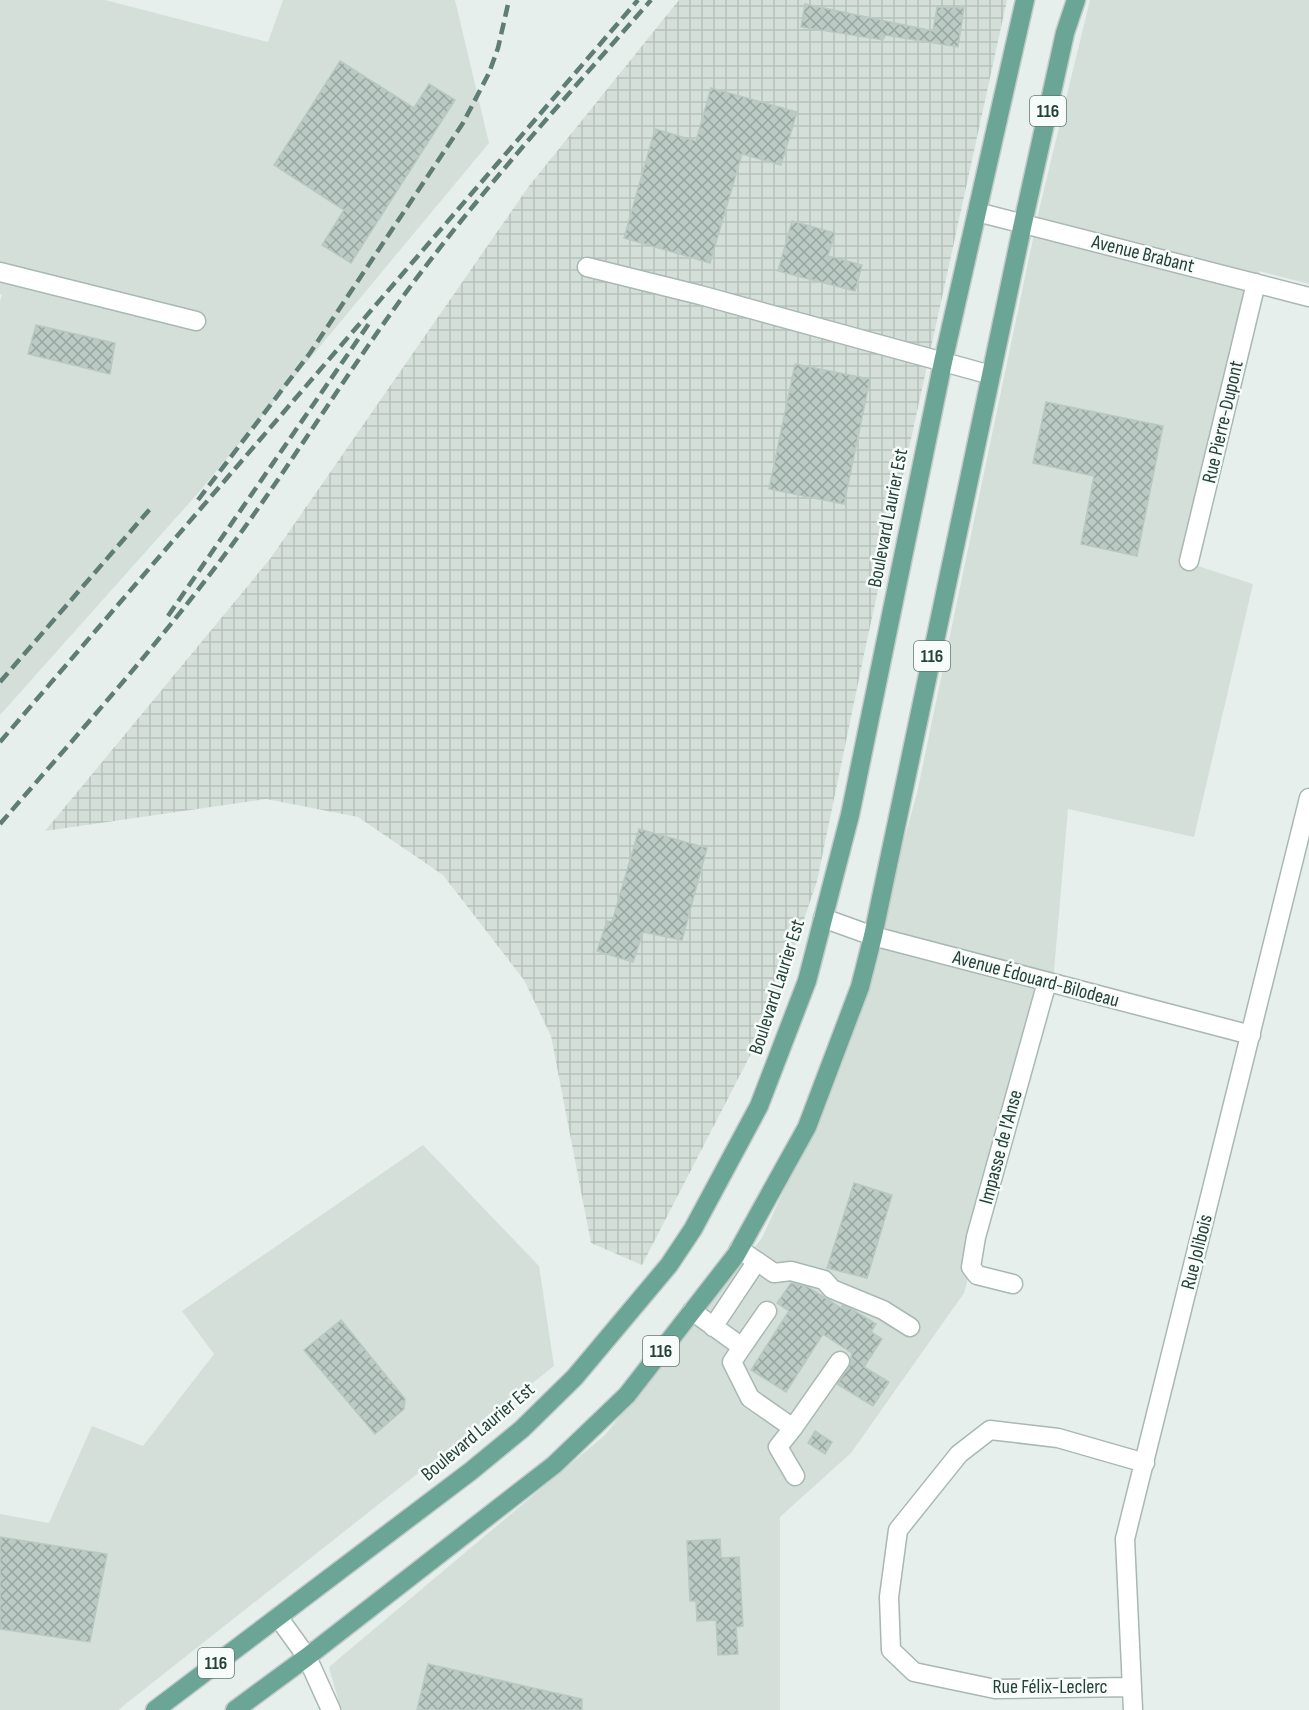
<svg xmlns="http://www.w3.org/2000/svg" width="1309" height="1710" viewBox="0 0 1309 1710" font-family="'Sofia Sans Condensed',sans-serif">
<defs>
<pattern id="industrial-grid" width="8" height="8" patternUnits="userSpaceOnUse" patternTransform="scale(1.5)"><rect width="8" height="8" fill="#d4dfda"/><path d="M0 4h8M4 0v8" fill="none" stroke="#b6c1bc"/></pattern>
<pattern id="building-cross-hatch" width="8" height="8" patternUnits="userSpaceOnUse" patternTransform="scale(1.5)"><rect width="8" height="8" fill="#bbcac4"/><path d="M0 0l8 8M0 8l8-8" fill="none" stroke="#98a6a0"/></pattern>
</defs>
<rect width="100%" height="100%" fill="#e6efeb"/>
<!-- built -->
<path fill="#d4dfda" d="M0,0H105L268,42L283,0H455L489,143L199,492L0,715V301L2,295L0,294Z
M1090,0H1309V284L1259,271L1198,566L1253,584L1194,837L1068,809L1054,971L964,1293L851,1453L780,1517V1710H341L329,1667L605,1435L762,1238L843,1060L917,793L1039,210Z
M423,1145L539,1266L554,1366L118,1710H0V1514L49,1523L92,1426L143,1446L214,1354L182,1311Z"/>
<!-- industrial -->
<path fill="url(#industrial-grid)" d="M679,0H1007L866,645L817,881L773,1011L642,1265L591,1243L551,1036L524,980L443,875L358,817L266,799L45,831L270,559L529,186Z"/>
<!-- building -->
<path fill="url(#building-cross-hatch)" stroke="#b8c9c2" stroke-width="1.5" d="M805,4L933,31L937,7L964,8L958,47L885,35L883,40L801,27Z
M340,61L414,108L429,84L455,100L351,263L322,245L344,210L274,165Z
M711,88L797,112L781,165L742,154L710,263L624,238L655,129L696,141Z
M792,221L835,233L828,256L862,265L855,291L778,271Z
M36,325L115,343L110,374L28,354Z
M795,364L870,379L844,504L769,489Z
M1046,402L1163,426L1137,556L1081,544L1094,476L1033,463Z
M639,829L707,848L682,940L643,932L633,962L597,951L607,921L612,922Z
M854,1183L892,1195L867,1278L827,1268Z
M791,1283L808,1287L841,1308L843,1305L853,1310L876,1324L871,1332L882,1339L864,1367L889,1382L873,1406L837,1384L849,1367L852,1353L823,1334L786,1392L751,1370L789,1311L777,1303Z
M341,1320L405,1399L404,1409L375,1434L304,1350Z
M815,1431L832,1442L825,1454L808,1443Z
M0,1537L107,1554L90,1642L0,1629Z
M720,1539L721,1558L739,1557L743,1626L736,1627L738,1654L718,1655L716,1620L697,1621L696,1601H690L687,1541Z
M428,1664L582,1699V1710H417Z"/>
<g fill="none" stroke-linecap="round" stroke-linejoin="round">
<defs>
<path id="minor" d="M977,212L1309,297
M587,267L700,295L991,375
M0,272L196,321
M1189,561L1256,283
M823,918L873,936L1251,1035
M739,1249L774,1273L791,1271L824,1280L832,1289L883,1310L910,1327
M1013,1284L977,1275L971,1267L976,1237L1047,982
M692,1311L742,1347L767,1311
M713,1327L757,1261
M742,1347L732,1362L750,1398L793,1428L840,1361
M793,1428L778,1447L795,1476
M278,1617L307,1657L331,1710
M1131,1687L995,1689L914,1672L891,1650L889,1597L898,1530L959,1454L990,1430L1058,1438L1145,1463
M1133,1710L1125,1539L1309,798"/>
<path id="major" d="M155,1710L471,1471L522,1429L575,1377L669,1265L693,1229L759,1106L807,981L850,815L943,362L1025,0
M235,1710L307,1657L554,1465L627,1395L736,1255L807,1127L860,987L873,936L1023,223L1065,33L1076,0"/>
</defs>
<!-- minor casing -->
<use href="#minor" stroke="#a8b8b2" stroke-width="21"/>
<!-- major casing -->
<use href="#major" stroke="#c2cac8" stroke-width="21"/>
<!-- minor -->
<use href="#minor" stroke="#fff" stroke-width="18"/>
<!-- major -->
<use href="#major" stroke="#6aa596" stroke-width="18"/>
<!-- rail -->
<path stroke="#5f7d75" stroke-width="4.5" stroke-dasharray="12 6" stroke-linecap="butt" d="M198,500L310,353L463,123L489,73L498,48L509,0
M168,616L370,322
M0,682L150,509
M0,742L638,0
M0,824C75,737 152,652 220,561C287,472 344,376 410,287C484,187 569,94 651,0"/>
</g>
<g text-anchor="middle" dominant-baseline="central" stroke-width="5" stroke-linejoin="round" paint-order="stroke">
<!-- shield labels -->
<g fill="#f7fbf9" stroke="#637a73" stroke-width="1.5">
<rect x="1030" y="96" width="36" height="30" rx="4.5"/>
<rect x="914" y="641" width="36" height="30" rx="4.5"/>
<rect x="643" y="1336" width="36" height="30" rx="4.5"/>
<rect x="198" y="1648" width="36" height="30" rx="4.5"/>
</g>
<g font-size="18" font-weight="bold" fill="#24423a">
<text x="1048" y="111">116</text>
<text x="932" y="656">116</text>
<text x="661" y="1351">116</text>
<text x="216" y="1663">116</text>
</g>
<!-- street labels -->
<g font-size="20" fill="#24423a" stroke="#f7fbf9">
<text transform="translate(1143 254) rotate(14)">Avenue Brabant</text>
<text transform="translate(1223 422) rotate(-77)">Rue Pierre-Dupont</text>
<text transform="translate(888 518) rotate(-79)">Boulevard Laurier Est</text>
<text transform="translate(1036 979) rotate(15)">Avenue Édouard-Bilodeau</text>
<text transform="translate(777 987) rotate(-72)">Boulevard Laurier Est</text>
<text transform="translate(1001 1147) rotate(-75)">Impasse de l'Anse</text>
<text transform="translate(1197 1252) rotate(-76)">Rue Jolibois</text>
<text transform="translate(478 1432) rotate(-40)">Boulevard Laurier Est</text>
<text x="1050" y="1687">Rue Félix-Leclerc</text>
</g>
</g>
</svg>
